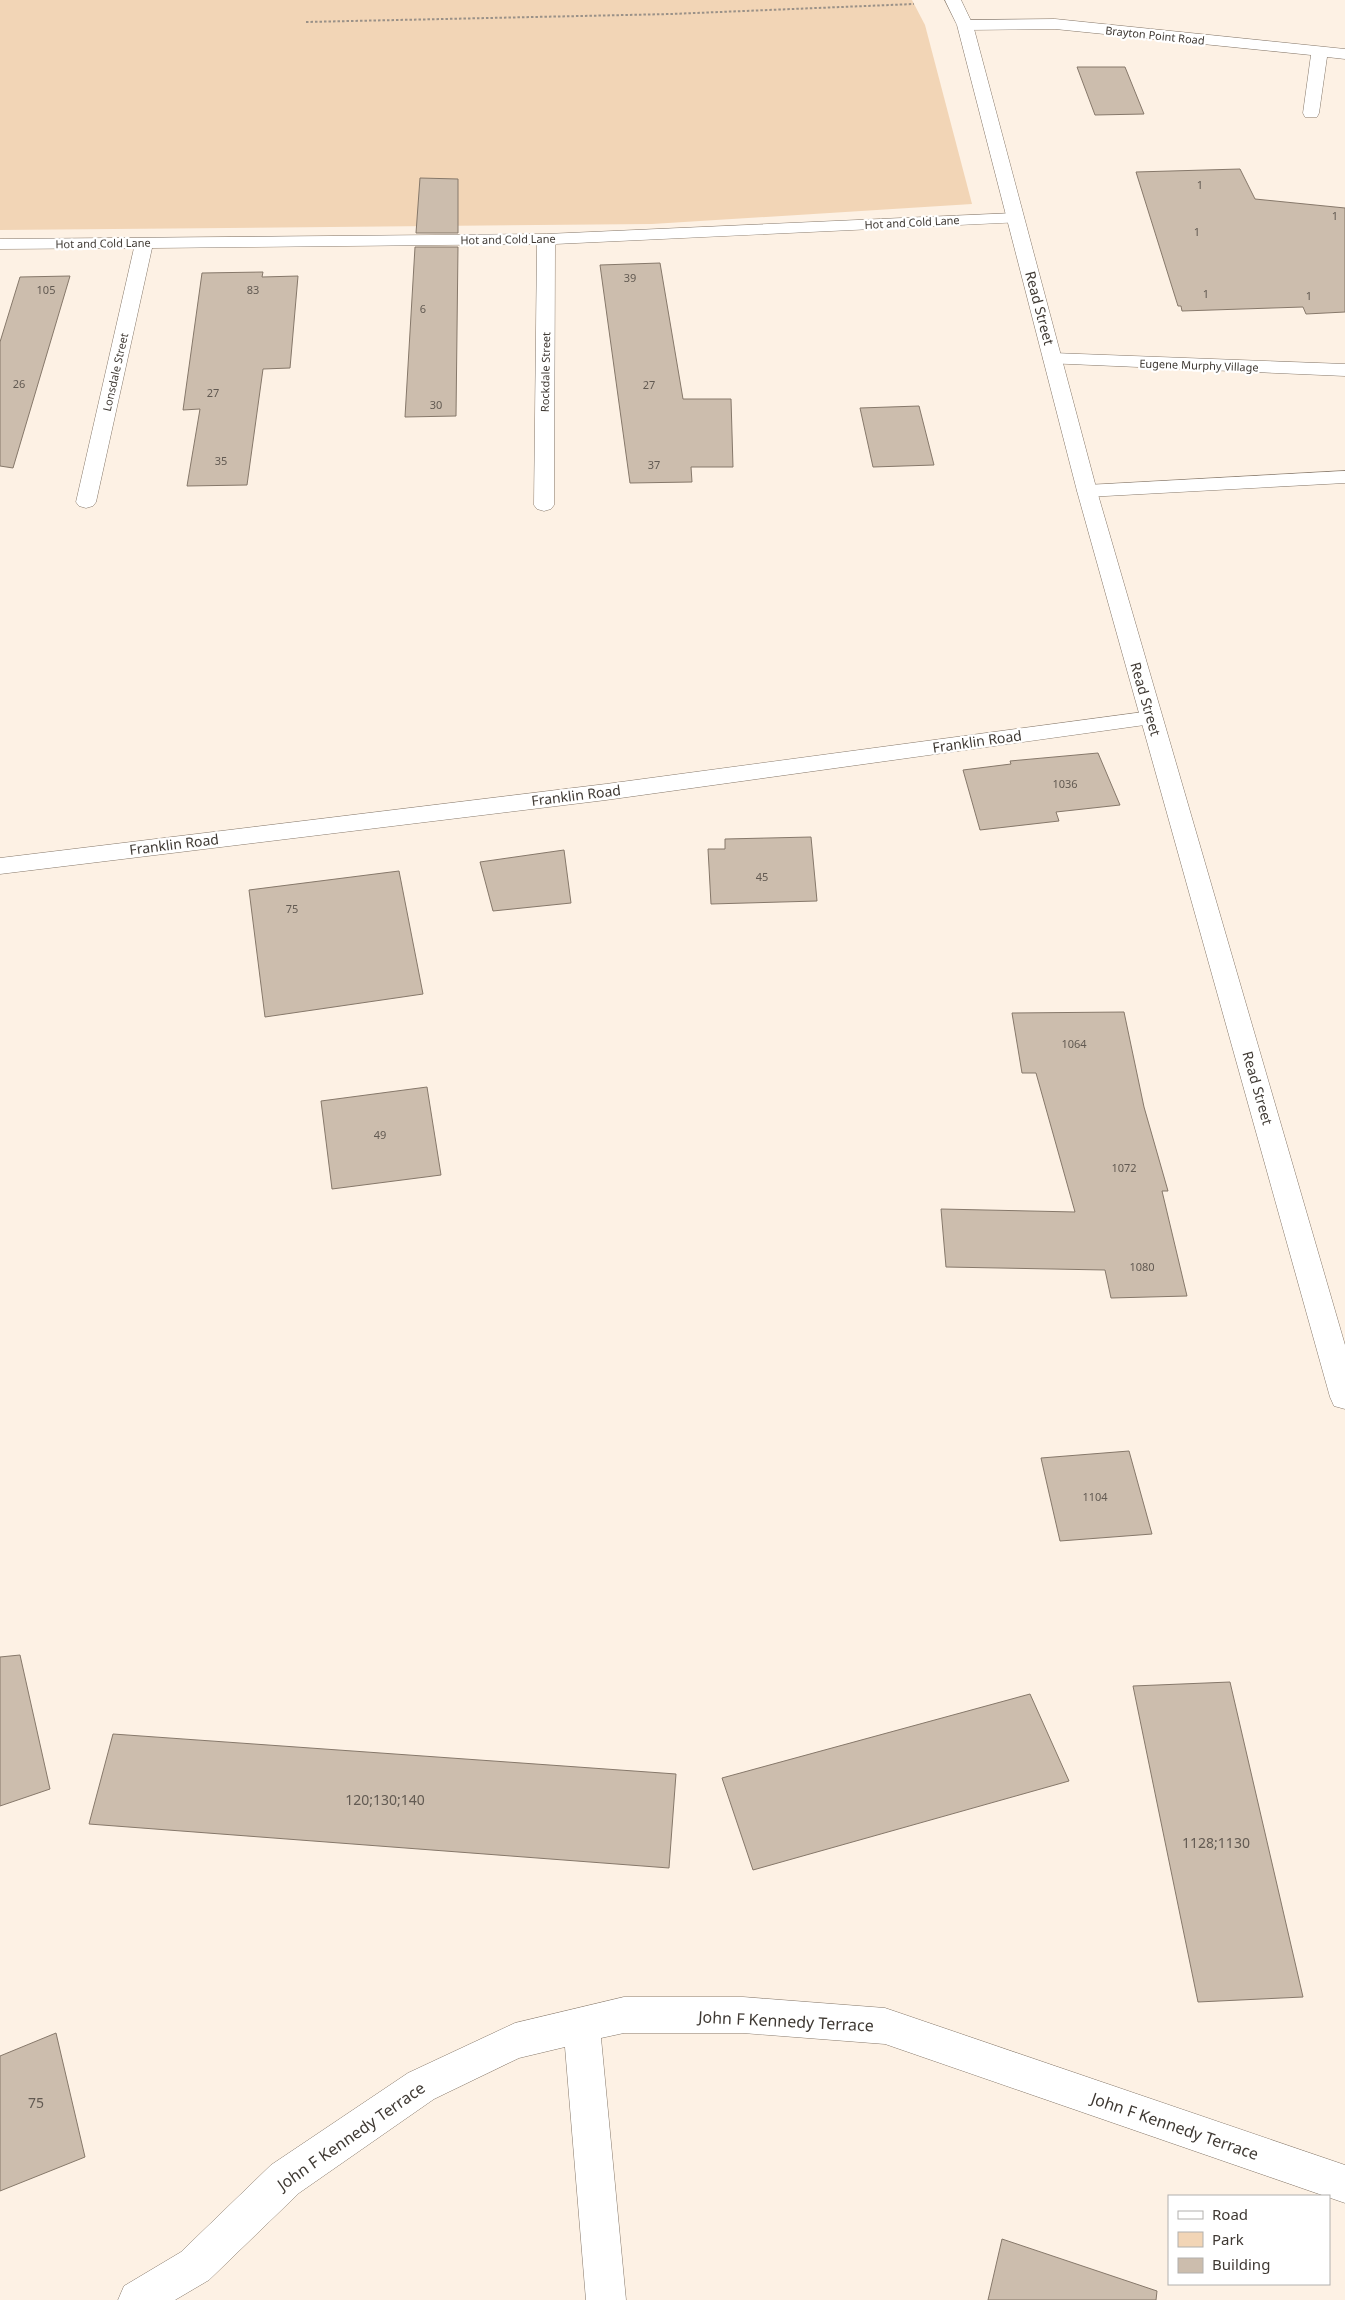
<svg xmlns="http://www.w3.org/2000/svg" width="1345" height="2300" viewBox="0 0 1345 2300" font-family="'Noto Sans',sans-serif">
<rect width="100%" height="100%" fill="#fdf1e4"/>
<!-- green -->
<path fill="#f2d5b6" d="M0,0H912L925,25L972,204L652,224L0,230Z"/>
<!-- building -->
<path fill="#ccbdad" stroke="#86786a" d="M1077,67H1125L1144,114L1095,115Z
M1240,169L1255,199L1345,208V312L1306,314L1303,307L1182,311L1181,306H1178L1136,172Z
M420,178L458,179V233H416Z
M415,247H458L456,416L405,417Z
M660,263L683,399H731L733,467H691L692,482L630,483L600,265Z
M263,272L262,277L298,276L290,368L263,369L247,485L187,486L200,409L183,410L202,273Z
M70,276L13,468L0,466V342L20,277Z
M919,406L934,465L873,467L860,408Z
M1098,753L1120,805L1056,812L1059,821L980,830L963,770L1011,764L1010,761Z
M811,837L817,901L711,904L708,849H725V839Z
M564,850L571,903L493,911L480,862Z
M399,871L423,994L265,1017L249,890Z
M1124,1012L1144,1107L1168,1191H1162L1187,1296L1111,1298L1105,1270L946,1267L941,1209L1075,1212L1036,1073H1022L1012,1013Z
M427,1087L441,1175L332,1189L321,1101Z
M1129,1451L1152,1534L1060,1541L1041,1458Z
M20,1655L50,1789L0,1806V1657Z
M1230,1682L1303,1997L1198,2002L1133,1686Z
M1030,1694L1069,1781L753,1870L722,1778Z
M113,1734L676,1774L669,1868L89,1824Z
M56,2033L85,2157L0,2191V2056Z
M1002,2239L1157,2291L1156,2300H988Z"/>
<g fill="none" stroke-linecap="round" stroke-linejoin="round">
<defs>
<path id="minor" d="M1055,19L1345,49V59L1327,57L1319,113L1317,117H1305L1303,113L1311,55L1055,29L965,30L957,25L965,20Z
M1015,213L1021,214L1024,218L1021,222L555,244L554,505L551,509L544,511L537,509L534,505L537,244L152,248L96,502L93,506L86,508L79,506L76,502L134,248L0,249V239L546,234Z
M1053,353L1345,364V376L1046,363L1043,359L1046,355Z
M1345,471V483L1087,497L1080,495L1077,491L1080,487L1087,485Z
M1151,711L1159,713L1162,718L1159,723L606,800L0,874V858L606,784Z
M624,1997H743L885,2008L1345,2165V2203L885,2044L743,2033H624L601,2038L626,2300H586L565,2047L519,2058L434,2099L299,2193L209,2280L175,2300H118L124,2286L181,2252L271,2165L408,2073L515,2023Z"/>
<path id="major" d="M945,0H961L973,25L1097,491L1345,1345V1409L1334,1406L1330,1397L1077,491L957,25Z"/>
</defs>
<!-- minor casing -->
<use href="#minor" stroke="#86786a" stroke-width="1"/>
<!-- major casing -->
<use href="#major" stroke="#86786a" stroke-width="1"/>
<!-- path -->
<path stroke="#9a9188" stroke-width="2" stroke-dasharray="2.5 2" stroke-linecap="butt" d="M306,22L671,14L914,4"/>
<!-- minor -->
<use href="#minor" fill="#fff" fill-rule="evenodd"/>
<!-- major -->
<use href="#major" fill="#fff" fill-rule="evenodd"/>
</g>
<g text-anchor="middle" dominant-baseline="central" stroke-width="4.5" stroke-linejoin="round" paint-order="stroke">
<!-- far-street labels -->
<g font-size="11" fill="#3f3933" stroke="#fff">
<text transform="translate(1155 35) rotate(6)">Brayton Point Road</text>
<text transform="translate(912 222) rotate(-3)">Hot and Cold Lane</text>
<text transform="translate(508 239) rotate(-1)">Hot and Cold Lane</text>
<text transform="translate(103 243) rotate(-1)">Hot and Cold Lane</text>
<text transform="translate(1199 365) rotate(2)">Eugene Murphy Village</text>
<text transform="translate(115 372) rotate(-77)">Lonsdale Street</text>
<text transform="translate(545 372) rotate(-89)">Rockdale Street</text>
</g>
<!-- number labels -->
<g font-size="11" fill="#625a52">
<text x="1200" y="184">1</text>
<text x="1335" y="215">1</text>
<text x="1197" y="231">1</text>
<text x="630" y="277">39</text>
<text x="46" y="289">105</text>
<text x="253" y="289">83</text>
<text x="1206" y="293">1</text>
<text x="1309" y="295">1</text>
<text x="423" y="308">6</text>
<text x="19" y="383">26</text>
<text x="649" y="384">27</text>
<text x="213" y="392">27</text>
<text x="436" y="404">30</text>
<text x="221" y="460">35</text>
<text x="654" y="464">37</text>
<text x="1065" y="783">1036</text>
<text x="762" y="876">45</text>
<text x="292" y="908">75</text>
<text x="1074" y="1043">1064</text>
<text x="380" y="1134">49</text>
<text x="1124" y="1167">1072</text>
<text x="1142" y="1266">1080</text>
<text x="1095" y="1496">1104</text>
</g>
<!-- street labels -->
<g font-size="14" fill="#3f3933" stroke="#fff">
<text transform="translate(1040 308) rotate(75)">Read Street</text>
<text transform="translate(1146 699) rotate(74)">Read Street</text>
<text transform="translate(977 741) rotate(-8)">Franklin Road</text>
<text transform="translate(576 795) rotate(-7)">Franklin Road</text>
<text transform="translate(174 844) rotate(-7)">Franklin Road</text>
<text transform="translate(1258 1088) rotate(74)">Read Street</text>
</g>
<!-- near-number labels -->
<g font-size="14" fill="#625a52">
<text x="385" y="1799">120;130;140</text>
<text x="1216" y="1842">1128;1130</text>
<text x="36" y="2102">75</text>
</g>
<!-- near-street labels -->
<g font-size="16" fill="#3f3933" stroke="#fff">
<text transform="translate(786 2021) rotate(3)">John F Kennedy Terrace</text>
<text transform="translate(1175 2126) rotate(19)">John F Kennedy Terrace</text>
<text transform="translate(351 2136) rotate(-35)">John F Kennedy Terrace</text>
</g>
</g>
<!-- legend -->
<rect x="1168" y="2195" width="162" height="90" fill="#ffffff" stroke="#b2b0ad"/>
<rect x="1178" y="2211" width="25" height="8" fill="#ffffff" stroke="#b2b0ad"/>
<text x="1212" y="2220" font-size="15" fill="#3f3933">Road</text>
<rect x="1178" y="2232" width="25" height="15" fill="#f2d5b6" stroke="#b2b0ad"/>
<text x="1212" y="2245" font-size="15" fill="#3f3933">Park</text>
<rect x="1178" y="2258" width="25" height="15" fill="#ccbdad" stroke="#b2b0ad"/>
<text x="1212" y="2270" font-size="15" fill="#3f3933">Building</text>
</svg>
